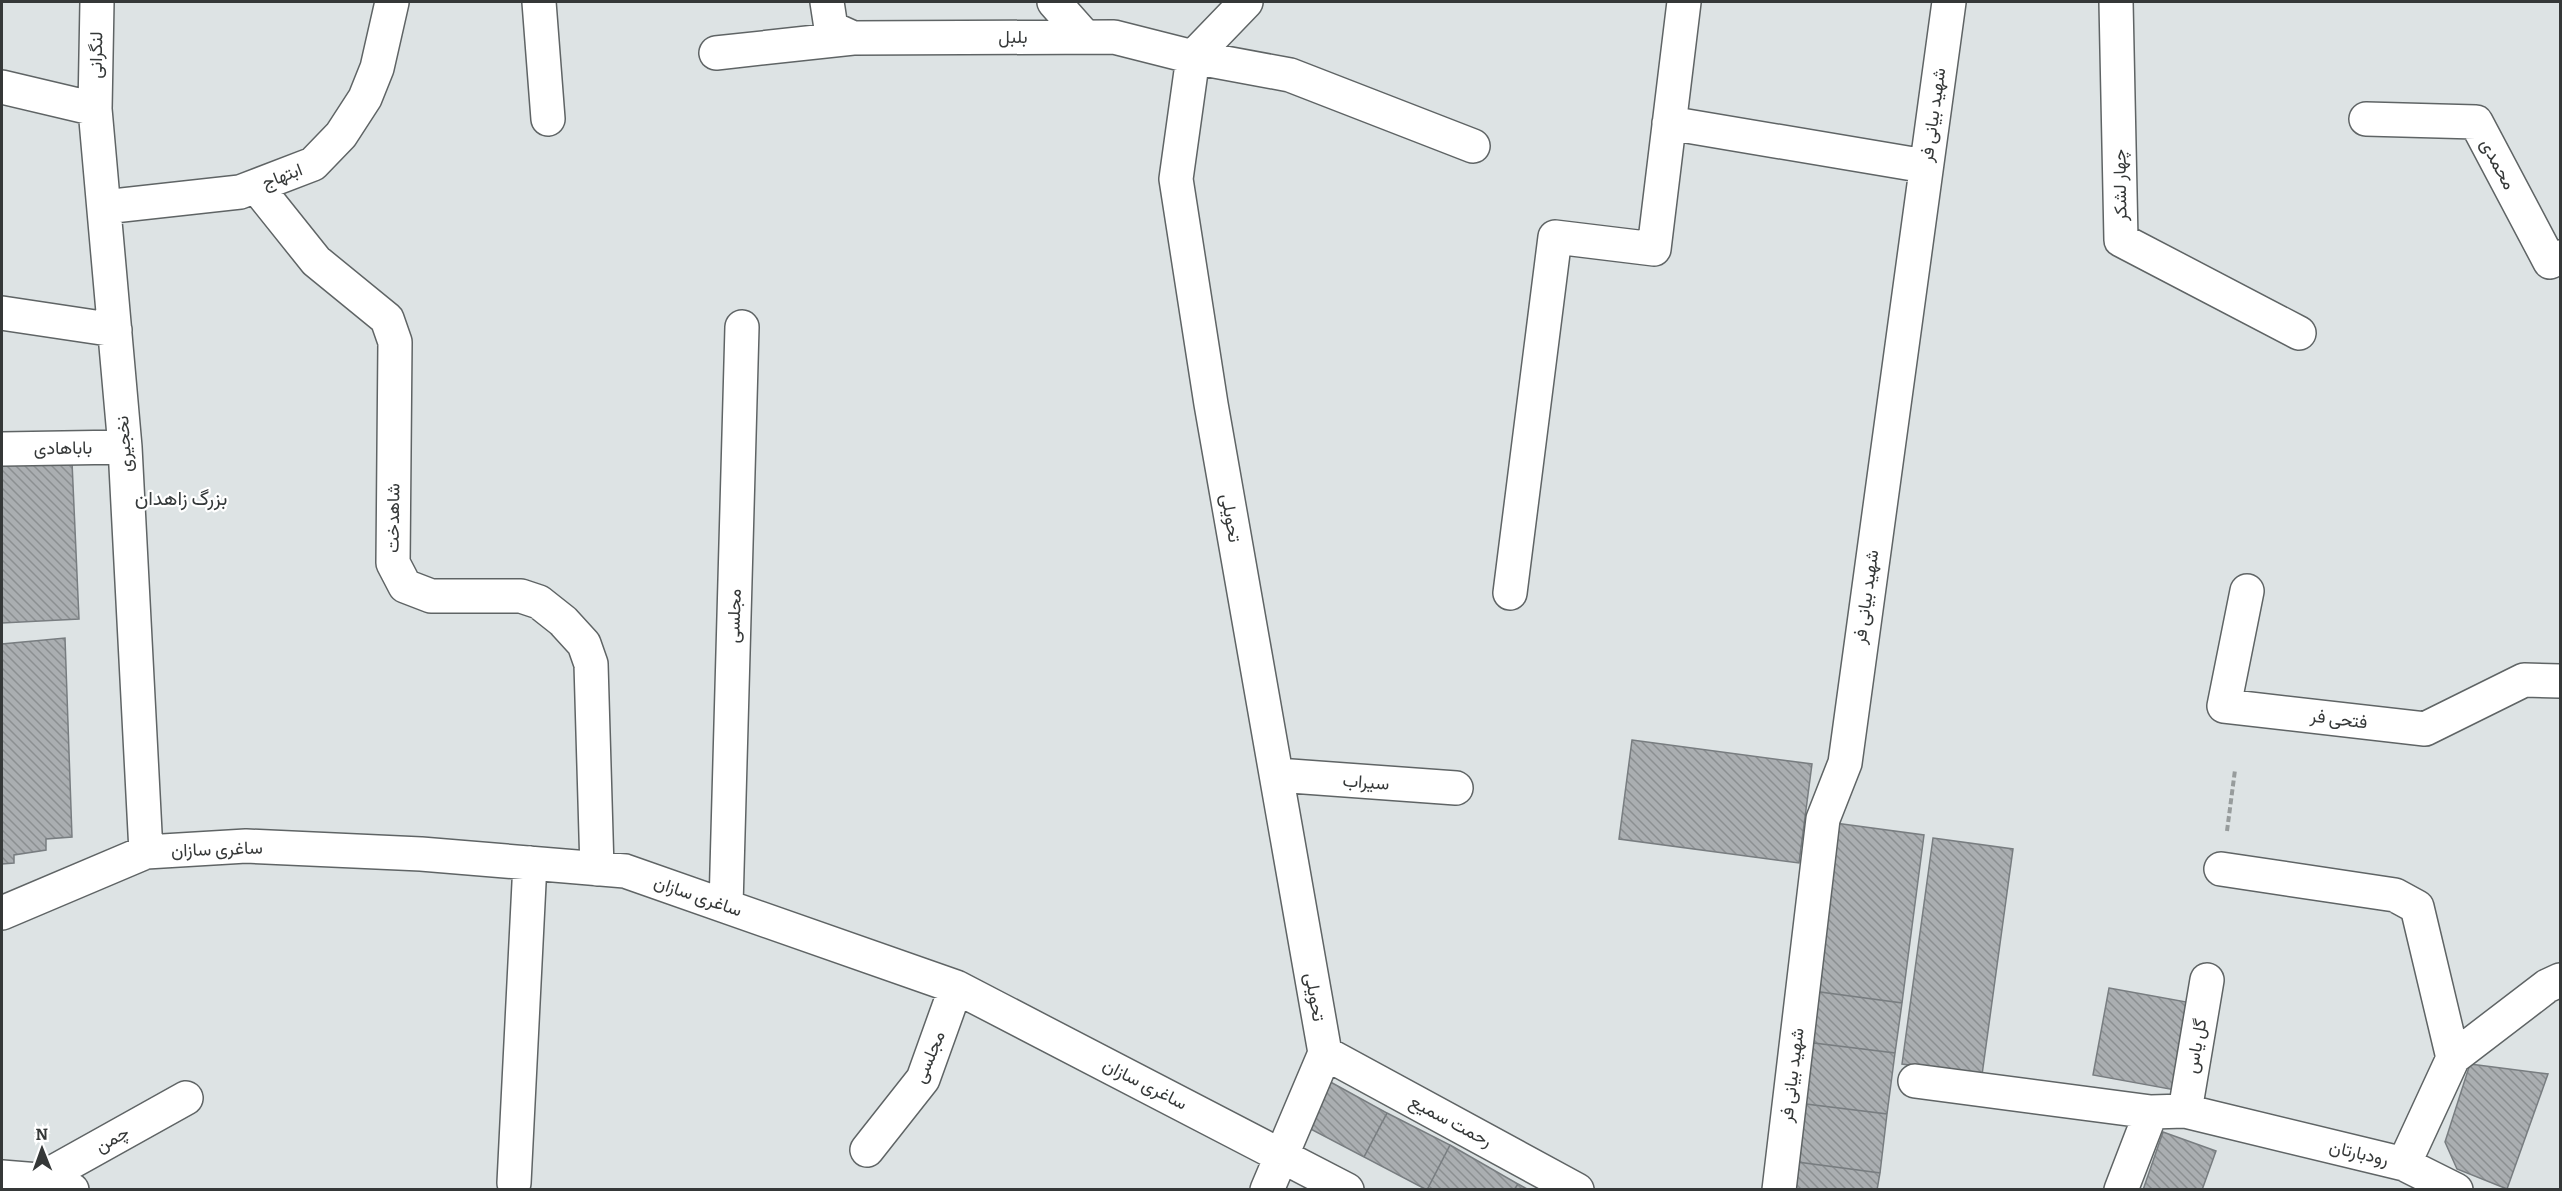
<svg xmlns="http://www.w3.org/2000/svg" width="2562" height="1191" viewBox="0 0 2562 1191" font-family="Bitter,Vazirmatn,serif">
<defs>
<pattern id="building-back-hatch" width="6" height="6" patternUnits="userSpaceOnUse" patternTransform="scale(1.5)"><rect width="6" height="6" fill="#aaaeb1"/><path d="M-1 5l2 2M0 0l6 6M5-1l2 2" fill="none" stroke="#8b8f91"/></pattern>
</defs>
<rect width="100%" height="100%" fill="#dde3e4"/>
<!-- building -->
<path fill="url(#building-back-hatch)" stroke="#787d80" stroke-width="1.5" d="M72,462L79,619L2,623V465Z
M65,638L72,837L46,839V850L14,855V863L2,864V644Z
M1632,740L1812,764L1799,863L1619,839Z
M1835,823L1924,835L1902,1003L1813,991Z
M1933,838L2013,849L1982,1075L1902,1064Z
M2109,988L2192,1003L2175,1090L2093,1075Z
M1813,991L1902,1003L1895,1053L1806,1042Z
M1806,1042L1895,1053L1887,1114L1798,1103Z
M2470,1064L2548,1074L2507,1189L2457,1169L2445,1142Z
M1325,1079L1387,1113L1364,1157L1301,1124Z
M1798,1103L1887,1114L1880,1173L1790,1161Z
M1387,1113L1450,1145L1427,1190L1364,1157Z
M2163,1132L2216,1151L2202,1190H2143Z
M1450,1145L1518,1184L1514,1190H1427Z
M1790,1161L1880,1173L1877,1190H1786Z
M1518,1184L1529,1190H1514Z"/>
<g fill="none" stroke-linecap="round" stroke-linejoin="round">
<defs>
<path id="minor" d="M97,2L95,109L125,447L146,852
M539,2L548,119
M827,2L831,28L853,38L1114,37L1193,57L1290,75L1473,146
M1054,2L1085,37
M1246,2L1193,57L1176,179L1211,404L1325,1053
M2116,2L2121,240L2299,333
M716,53L853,38
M2,87L95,109
M2366,119L2476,122L2550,262L2560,257
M1669,123L1925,166
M256,186L316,261L387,319L395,342L393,563L405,586L431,596H521L539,602L563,621L584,644L591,664L597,869
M104,207L240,192L313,164L341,135L365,98L377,68L392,2
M2,313L115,330
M2,449L125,447
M2247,591L2224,706L2425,729L2524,680L2560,681
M1510,593L1555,237L1654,249L1684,2
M1277,775L1456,788
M2221,869L2395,895L2417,907L2453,1058
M726,906L742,327
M2,913L146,852L246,846L421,854L625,871L956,987L1347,1190
M1325,1053L1577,1190
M1915,1081L2151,1112
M2185,1111L2207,980
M867,1150L923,1079L956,987
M2404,1164L2453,1058L2547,986L2560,980
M2,1177L39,1180L72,1190
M39,1180L186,1098
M514,1183L530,863
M1267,1190L1325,1053
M1779,1190L1823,819L1845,763L1949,2
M2121,1190L2151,1112L2185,1111L2404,1164L2456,1190"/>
</defs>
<!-- minor casing -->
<use href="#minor" stroke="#5f6465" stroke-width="36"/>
<!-- path -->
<path stroke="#979c9c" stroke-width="4" stroke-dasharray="6 3" stroke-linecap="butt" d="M2227,831L2235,770"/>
<!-- minor -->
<use href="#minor" stroke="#fff" stroke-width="33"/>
</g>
<g text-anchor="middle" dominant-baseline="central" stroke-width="4.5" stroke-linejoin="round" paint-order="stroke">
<!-- street labels -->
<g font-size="18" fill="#353838" stroke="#fff">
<text x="1013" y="37">بلبل</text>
<text transform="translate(96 55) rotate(-89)">لنگرانی</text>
<text transform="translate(1933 115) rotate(-82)">شهید بیانی فر</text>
<text transform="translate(2498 164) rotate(62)">محمدی</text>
<text transform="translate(282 176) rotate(-21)">ابتهاج</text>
<text transform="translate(2120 185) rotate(-91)">چهار لشکر</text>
<text transform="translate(124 444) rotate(-94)">نخجیری</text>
<text transform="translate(63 448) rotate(-1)">باباهادی</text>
<text transform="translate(393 518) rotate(-89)">شاهدخت</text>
<text transform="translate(1231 518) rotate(80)">تحویلی</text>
<text transform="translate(1866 597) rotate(-82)">شهید بیانی فر</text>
<text transform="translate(734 616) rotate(-88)">مجلسی</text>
<text transform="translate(2339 719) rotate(7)">فتحی فر</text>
<text transform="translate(1366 782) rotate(4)">سیراب</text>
<text transform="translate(217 849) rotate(-2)">ساغری سازان</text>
<text transform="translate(698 896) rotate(19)">ساغری سازان</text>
<text transform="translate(1315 997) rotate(80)">تحویلی</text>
<text transform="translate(2196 1046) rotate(-80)">گل یاس</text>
<text transform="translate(929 1057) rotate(-67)">مجلسی</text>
<text transform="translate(1792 1075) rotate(-83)">شهید بیانی فر</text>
<text transform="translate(1145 1084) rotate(27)">ساغری سازان</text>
<text transform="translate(1451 1121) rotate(28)">رحمت سمیع</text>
<text transform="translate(112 1139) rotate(-29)">چمن</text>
<text transform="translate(2359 1153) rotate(13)">رودبارتان</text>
</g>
<!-- neighbourhood labels -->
<g font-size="20" fill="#34393a" stroke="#fff">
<text x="181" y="498">بزرگ زاهدان</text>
</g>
</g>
<!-- border -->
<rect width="2562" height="1191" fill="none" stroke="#353838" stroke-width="6"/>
<!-- north arrow -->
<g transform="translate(42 1149) rotate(359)" stroke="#ffffff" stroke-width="4.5" paint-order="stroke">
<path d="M0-4.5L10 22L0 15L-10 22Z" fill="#353838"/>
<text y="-9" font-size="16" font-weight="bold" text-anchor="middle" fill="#353838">N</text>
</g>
</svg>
